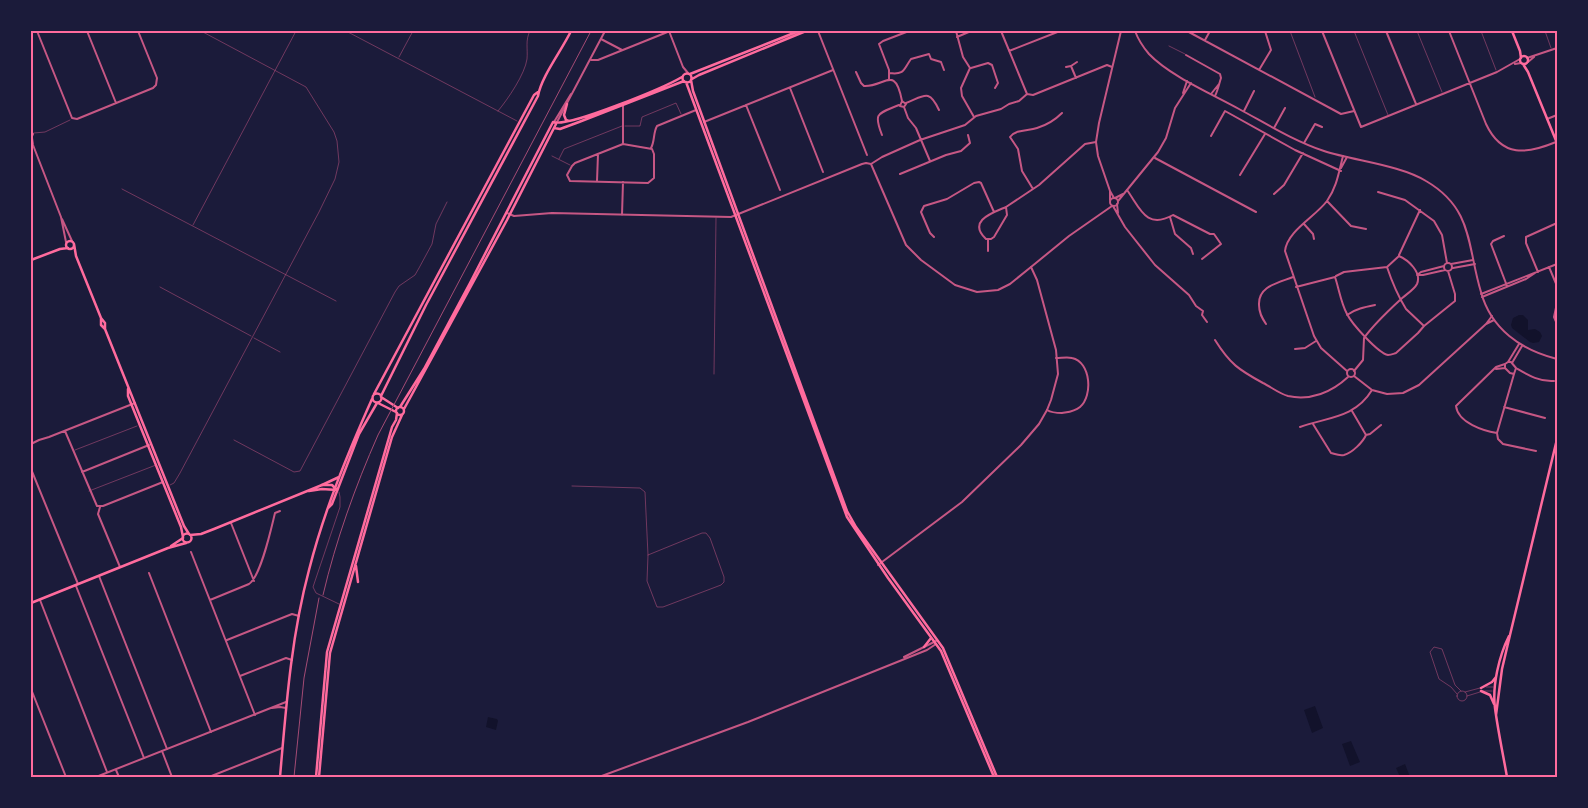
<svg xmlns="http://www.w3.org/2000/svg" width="1588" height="808" viewBox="0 0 1588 808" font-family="'Exo 2',sans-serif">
<rect width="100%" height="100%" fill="#1b1b3a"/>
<!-- water -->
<path fill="#12122b" d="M1519,315H1523L1528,320V330L1535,329L1540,332L1542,336L1539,342L1533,343L1530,342L1512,328L1511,325L1513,318Z
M1315,706L1323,728L1312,733L1304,710Z
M488,717L497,719L498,721L496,730L486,727Z
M1351,741L1360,762L1350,766L1342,744Z
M1405,764L1410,777H1400L1396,768Z"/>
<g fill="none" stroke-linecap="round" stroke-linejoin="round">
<!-- service -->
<path stroke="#c65784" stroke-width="0.5" d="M346,31L517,121
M1290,31L1315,97
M1354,31L1388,115
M1417,31L1442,92
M1481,31L1496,70
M1545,31L1551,48
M1169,46L1185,54
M399,57L413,31
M498,111C508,99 525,74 527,59C528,49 525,40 530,31
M625,126H640L642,117L676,103L681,114
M34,133L45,132L70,120
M552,156L570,165
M559,159L564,149L622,126
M122,189L336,301
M193,225L296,31
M160,287L251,336
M254,338L280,352
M714,374L716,218
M234,440L294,472L300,471L395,292L399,286L415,275L419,268L432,244L436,224L447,202
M75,450L137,426
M170,485L174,483L180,473L319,212L335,179L339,162L337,141L334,132L306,87L201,31
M572,486L640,488L645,492L648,555L647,581L657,607H663L721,585L724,582V577L710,538L706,533H702L648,555
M89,491L156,465
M339,492L340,497V507L313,587L316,593L339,604
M1486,687H1493
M1457 696a5 5 0 1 1 10 0a5 5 0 1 1-10 0Z
M1483,691H1492
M1465,692L1480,688
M1457,694L1451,687L1439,679L1430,652L1434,647L1442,649L1455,685L1461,691
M1467,696L1480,692"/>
<!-- minor -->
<path stroke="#c65784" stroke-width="2" d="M37,31L72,118L77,119L153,88L156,85L157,78L138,31
M87,31L116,103
M669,31L683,67L688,73
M818,31L867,155
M956,31L963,57L970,68L961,88L962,96L974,117
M1001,31L1027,94
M1187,31L1341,114L1354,111
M1322,31L1361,127L1497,72L1520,59
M1386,31L1416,104
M1449,31L1486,124C1502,158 1527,154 1556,142
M957,37L971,31
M601,39L622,50
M1205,40L1210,31
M1009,51L1060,31
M1186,55L1220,74L1221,78C1219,84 1218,90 1215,96
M1527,58L1557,48
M591,60H598L670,31
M1528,62L1534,57
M1515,64L1521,63
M1066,67L1071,66
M971,68L988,63L992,65L998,83L995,88
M1259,70L1271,50L1265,31
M856,72L861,83L864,86C885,87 895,64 902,101
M889,73C905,75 903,70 911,59L929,54L931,59L941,62L944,70
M1076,78L1071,66L1077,62
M889,79V70L879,44L883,41L909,31
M790,88L823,172
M1211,94L1219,84
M906,103C924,96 929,88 939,110
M623,105V143
M746,105L780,190
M904,107L906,104L902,101L900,106L904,107L908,118L916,128L930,161
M1244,111L1254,91
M1547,119L1557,115
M704,122L833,70
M1274,128L1285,108
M882,135C873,112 878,114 899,105
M1211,136L1225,111L1295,150L1341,171
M1304,143L1315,124L1322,127
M623,144L652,149L654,154V178L648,183L570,181L567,175L572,166L575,163Z
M651,148C655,141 653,133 657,126L696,110
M1343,156C1339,171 1337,187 1327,201C1315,217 1287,231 1285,251L1314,336L1321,348L1347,371
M1155,158L1256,212
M871,164L906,245L921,260L955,285L977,292L998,290L1010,284L1031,267
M1341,168L1347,157
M900,174L946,155L961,151L970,143L968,135
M1240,175L1265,134
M597,181L598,154
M1033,189L1022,171L1018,149L1010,137C1016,129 1028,131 1037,128C1047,125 1055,120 1062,113
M1127,190C1140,208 1146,230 1173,215L1210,234H1214L1221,244L1202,259
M1110,191L1114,198
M1378,192L1405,200L1434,221L1442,235L1447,263
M1274,194L1284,185L1303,153
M1110,200V191L1098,156L1096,142L1099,123L1121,31
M1327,201L1351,226L1366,229
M1117,204L1118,213
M1113,206L1125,227L1155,265L1189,295L1196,306L1203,311L1202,315L1207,322
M1006,207C992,213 967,221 986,239H991L994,237L1007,215L1006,207L1039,185L1085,144L1096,142
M507,213L514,216L552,213L731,217L862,164L866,163L871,164L882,157L920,140L965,125L976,116L1001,109L1009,104L1019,101L1027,94L1033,95L1107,65L1112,67
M622,215L623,182
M1170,217L1175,234L1191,248L1193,254
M1304,224L1313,234L1314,239
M1504,236L1493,241L1491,244L1507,286
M934,237L930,233L921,212L924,206L947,199L974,183L979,182L981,183L994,212
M988,240V251
M1399,255L1420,210
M1444 267a4 4 0 1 1 8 0a4 4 0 1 1-8 0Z
M1451,264L1473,260
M1549,267L1557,286
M1453,268L1475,264
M1538,272L1526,243V237L1557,223
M1417,275H1423L1445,270
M1417,275L1421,272L1444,266
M1336,276L1344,272L1387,267
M1296,287L1335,277C1339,289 1341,303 1347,314C1352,324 1378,353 1388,355C1391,355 1393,354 1396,353L1418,333L1424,326L1455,301V294L1448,271
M1481,294L1557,264
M1482,297L1526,279L1535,273
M1557,303L1554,317L1557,324
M1347,315C1355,309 1365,307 1375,305
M1266,324C1262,318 1259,313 1259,305C1258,286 1278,283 1293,277
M1486,324L1492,316
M1364,338C1374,324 1387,312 1400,300C1405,295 1414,290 1417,284C1422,272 1408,260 1399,256L1387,267C1392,282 1398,296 1406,309L1424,326
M1215,340C1230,364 1239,370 1263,383C1271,387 1280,394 1288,396C1311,401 1332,392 1348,377
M1295,349L1305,348L1316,341
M1508,362H1511L1516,368L1514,374L1510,373L1505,368V364Z
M1508,362L1519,344
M1512,363L1522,346
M1505,364L1496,367L1459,403L1456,406C1458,423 1484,431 1497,433L1514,374
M1516,368C1528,375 1539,382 1554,381
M1347 373a4 4 0 1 1 8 0a4 4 0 1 1-8 0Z
M1496,369L1505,368
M1354,371L1363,360L1364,338
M1354,376L1372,390L1387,394L1403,393L1419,385L1486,324L1494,320
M1504,407L1545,418
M1047,410C1052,413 1056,413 1062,413C1068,412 1074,412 1080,407C1093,396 1091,362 1072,358C1068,357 1061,358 1056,358
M1352,411L1366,435L1370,434L1381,425
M1313,424L1331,453C1335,454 1339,456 1344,455C1352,453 1363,442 1366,435
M1300,427C1328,417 1355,418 1372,390
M65,431L97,506H103L163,482
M1497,433L1498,439L1503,444L1536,451
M31,444L39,440L49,437L135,403
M31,469L78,584
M82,472L149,445
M100,507L98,514L120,567
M231,523L254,581
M191,552L255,715
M149,573L211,732
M99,576L167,749
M76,586L144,758
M40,600L107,772
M210,600L249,584C261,576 271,529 275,513L280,511
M227,640L292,614L299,616
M240,676L286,658L292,660
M162,751L172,777
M116,770L119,777
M209,777L282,748"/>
<!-- tertiary -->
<path stroke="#c65784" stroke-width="2" d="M1135,31C1138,39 1143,47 1149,54C1170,76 1212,94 1239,109C1267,124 1294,141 1324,151C1355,161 1400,165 1426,181C1474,209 1467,247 1481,292C1491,329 1521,350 1557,359
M1183,93L1187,81
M554,122L571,94
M557,122L605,31
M31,132L33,134L31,138
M32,138L33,145L61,217L66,242
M1110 202a4 4 0 1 1 8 0a4 4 0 1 1-8 0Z
M1115,198L1123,194
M1118,201L1158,152L1166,138L1175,108L1191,83
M62,219L72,241
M878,565L962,502L1021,445L1039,424L1047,410L1051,400L1058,374L1056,350L1037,280L1031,267L1069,236L1112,206
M904,657L936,641
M31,689L66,777
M272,708L280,707L286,708
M96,777L286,702
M599,777L748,722L927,650L936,644"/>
<!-- secondary -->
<path stroke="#ff6b9d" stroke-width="2.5" d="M1512,31L1520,51L1521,58
M1520 60a4 4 0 1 1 8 0a4 4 0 1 1-8 0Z
M1523,64L1528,72L1557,143
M66 245a4 4 0 1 1 8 0a4 4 0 1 1-8 0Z
M74,244L76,256L101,318L105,323V329L184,526L189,534
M31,260L60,249L68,248
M101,318V325L105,329
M128,389V396L181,527L183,537
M182.5 538a4.5 4.5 0 1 1 9 0a4.5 4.5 0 1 1-9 0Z
M190,535L201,534L214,529L322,485H332L337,490L322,489L309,491
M171,546L183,538
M31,603L168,548L186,543
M1481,688L1492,682L1496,677
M1481,691L1490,695L1494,704
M1496,715L1502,669L1510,635L1557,439
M1507,777C1503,754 1498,731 1495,708C1492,686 1499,656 1509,636"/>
<!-- primary -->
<path stroke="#ff6b9d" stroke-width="2.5" d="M682.5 78a4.5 4.5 0 1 1 9 0a4.5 4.5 0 1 1-9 0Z
M690,74L799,31
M692,79L699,75L806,31
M691,80L693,91L847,511L856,527L943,648L997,777
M686,82L847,517L888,578L941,651L994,777
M567,104L564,115L566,120L569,121
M554,128L560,129L579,122L684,81
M372.5 398a4.5 4.5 0 1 1 9 0a4.5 4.5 0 1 1-9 0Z
M374,394L534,95L538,92
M381,396L426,305L538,96C541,77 562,50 571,31
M381,397L398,408
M378,403L396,412
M400,407L424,369L470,283L553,122C568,128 665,87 682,77
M396 411a4 4 0 1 1 8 0a4 4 0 1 1-8 0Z
M404,409L507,220L556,124
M322,485L339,477
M328,508L332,504L359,434L377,403
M356,566L358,582
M924,647L931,638
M280,777C286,708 291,637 309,570C324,511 347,455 372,399
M316,777L327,652L392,427L396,420L397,413
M319,777L330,653L392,437L402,415"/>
<!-- rail -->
<path stroke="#a44b75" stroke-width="1" d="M323,595C336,540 355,487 378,435L591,31
M294,777L304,678L319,598"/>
</g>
<!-- border -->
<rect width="1588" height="808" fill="none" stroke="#1b1b3a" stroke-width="65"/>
<rect x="32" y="32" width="1524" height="744" fill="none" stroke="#ff6b9d" stroke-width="2"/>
</svg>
